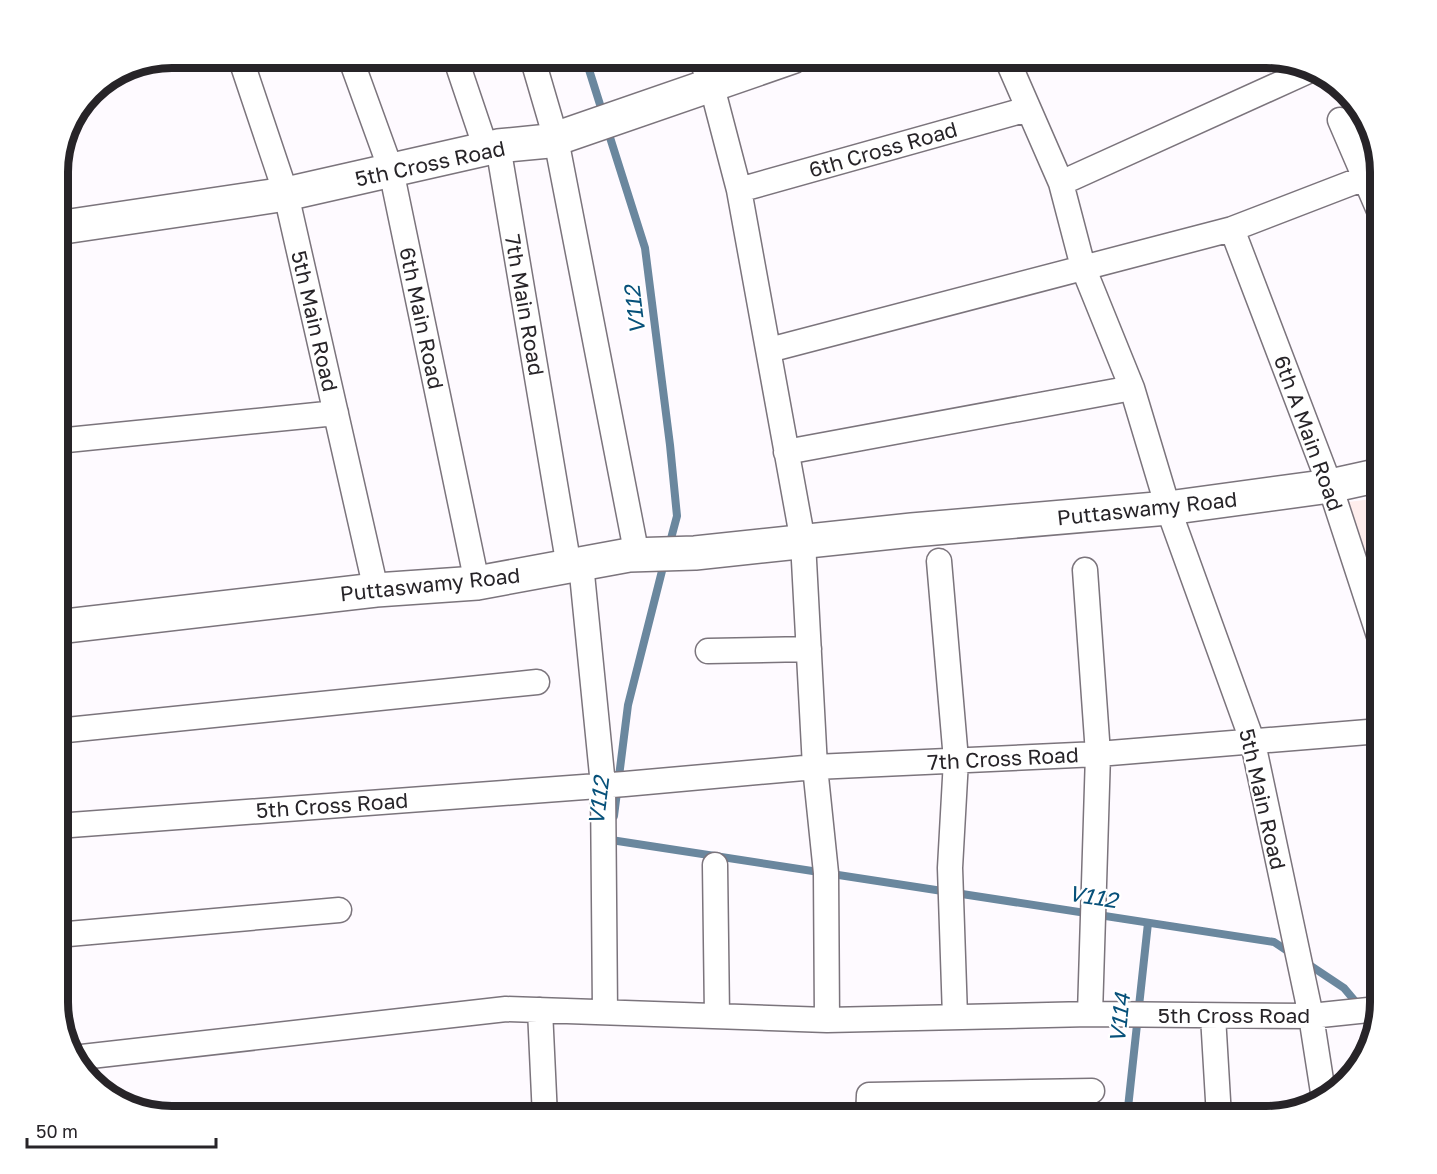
<svg xmlns="http://www.w3.org/2000/svg" width="1437" height="1174" viewBox="0 0 1437 1174" font-family="'Golos Text',sans-serif">
<rect width="100%" height="100%" fill="#fefaff"/>
<!-- education -->
<path fill="#feedec" d="M1380,498V622L1340,503Z"/>
<g fill="none" stroke-linecap="round" stroke-linejoin="round">
<!-- stream -->
<path stroke="#6a879e" stroke-width="8" d="M585,57L603,114
M607,128L645,248L670,445L677,516L669,546
M614,816L628,705L664,563
M611,836V840L1274,942L1292,954
M1305,962L1344,988L1360,1007
M1127,1117L1148,923"/>
<defs>
<path id="street" d="M240,57L286,194L376,590
M350,57L391,170L477,583
M455,57L483,140L498,146L569,567
M532,57L556,139L637,556
M700,57L711,83L739,190L803,542L815,767L826,873L827,1020
M1006,57L1061,183L1083,267L1132,388L1168,508L1253,743L1311,1016L1324,1099
M1340,120L1380,213
M1061,183L1306,72
M739,190L1028,109
M1232,229L1330,486L1380,639
M769,350L1232,229L1380,172
M57,441L336,413
M786,452L1132,388
M939,561L956,760L950,868L955,1017
M581,564L603,785L605,1012
M1085,570L1098,754L1090,1014
M708,651L809,649
M57,731L537,682
M57,826L625,784L815,767L1098,754L1380,731
M715,865L717,1016
M57,935L339,910
M540,1010L545,1117
M1213,1016L1219,1117
M73,1058L506,1009L827,1020L1090,1014L1311,1016L1378,1009
M868,1117L869,1095L1092,1091"/>
<path id="secondary" d="M57,228L286,194L498,146L549,141L792,57
M57,627L376,590L477,583L629,555L695,553L912,530L1168,508L1330,486L1380,475"/>
</defs>
<!-- street casing -->
<use href="#street" stroke="#7b747c" stroke-width="27"/>
<!-- secondary casing -->
<use href="#secondary" stroke="#7b747c" stroke-width="36"/>
<!-- street -->
<use href="#street" stroke="#fff" stroke-width="24"/>
<!-- secondary -->
<use href="#secondary" stroke="#fff" stroke-width="33"/>
</g>
<g text-anchor="middle" dominant-baseline="central" stroke-width="4.5" stroke-linejoin="round" paint-order="stroke">
<!-- street labels -->
<g font-size="21" fill="#272428" stroke="#fff">
<text transform="translate(883 149) rotate(-16)">6th Cross Road</text>
<text transform="translate(430 163) rotate(-12)">5th Cross Road</text>
<text transform="translate(525 305) rotate(80)">7th Main Road</text>
<text transform="translate(422 318) rotate(78)">6th Main Road</text>
<text transform="translate(315 321) rotate(77)">5th Main Road</text>
<text transform="translate(1309 433) rotate(70)">6th A Main Road</text>
<text transform="translate(1147 508) rotate(-6)">Puttaswamy Road</text>
<text transform="translate(430 584) rotate(-6)">Puttaswamy Road</text>
<text transform="translate(1003 758) rotate(-3)">7th Cross Road</text>
<text transform="translate(1263 799) rotate(77)">5th Main Road</text>
<text transform="translate(332 805) rotate(-4)">5th Cross Road</text>
<text x="1234" y="1015">5th Cross Road</text>
</g>
<!-- water labels -->
<g font-size="22" font-style="italic" fill="#07517a" stroke="#fff">
<text transform="translate(634 310) rotate(-97)">V112</text>
<text transform="translate(598 801) rotate(-83)">V112</text>
<text transform="translate(1093 896) rotate(9)">V112</text>
<text transform="translate(1119 1018) rotate(-84)">V114</text>
</g>
</g>
<!-- crop -->
<path d="M0 0H1437V1174H0ZM172 68H1266A104 104 0 0 1 1370 172V1002A104 104 0 0 1 1266 1106H172A104 104 0 0 1 68 1002V172A104 104 0 0 1 172 68Z" fill="#fff" fill-rule="evenodd"/>
<path fill="none" stroke="#272428" stroke-width="8" d="M172 68H1266A104 104 0 0 1 1370 172V1002A104 104 0 0 1 1266 1106H172A104 104 0 0 1 68 1002V172A104 104 0 0 1 172 68Z"/>
<!-- scale -->
<path d="M27 1138v9h189v-9" fill="none" stroke="#272428" stroke-width="3"/>
<text x="36" y="1138" font-size="18" fill="#272428" stroke="#ffffff" stroke-width="4.5" paint-order="stroke">50 m</text>
</svg>
